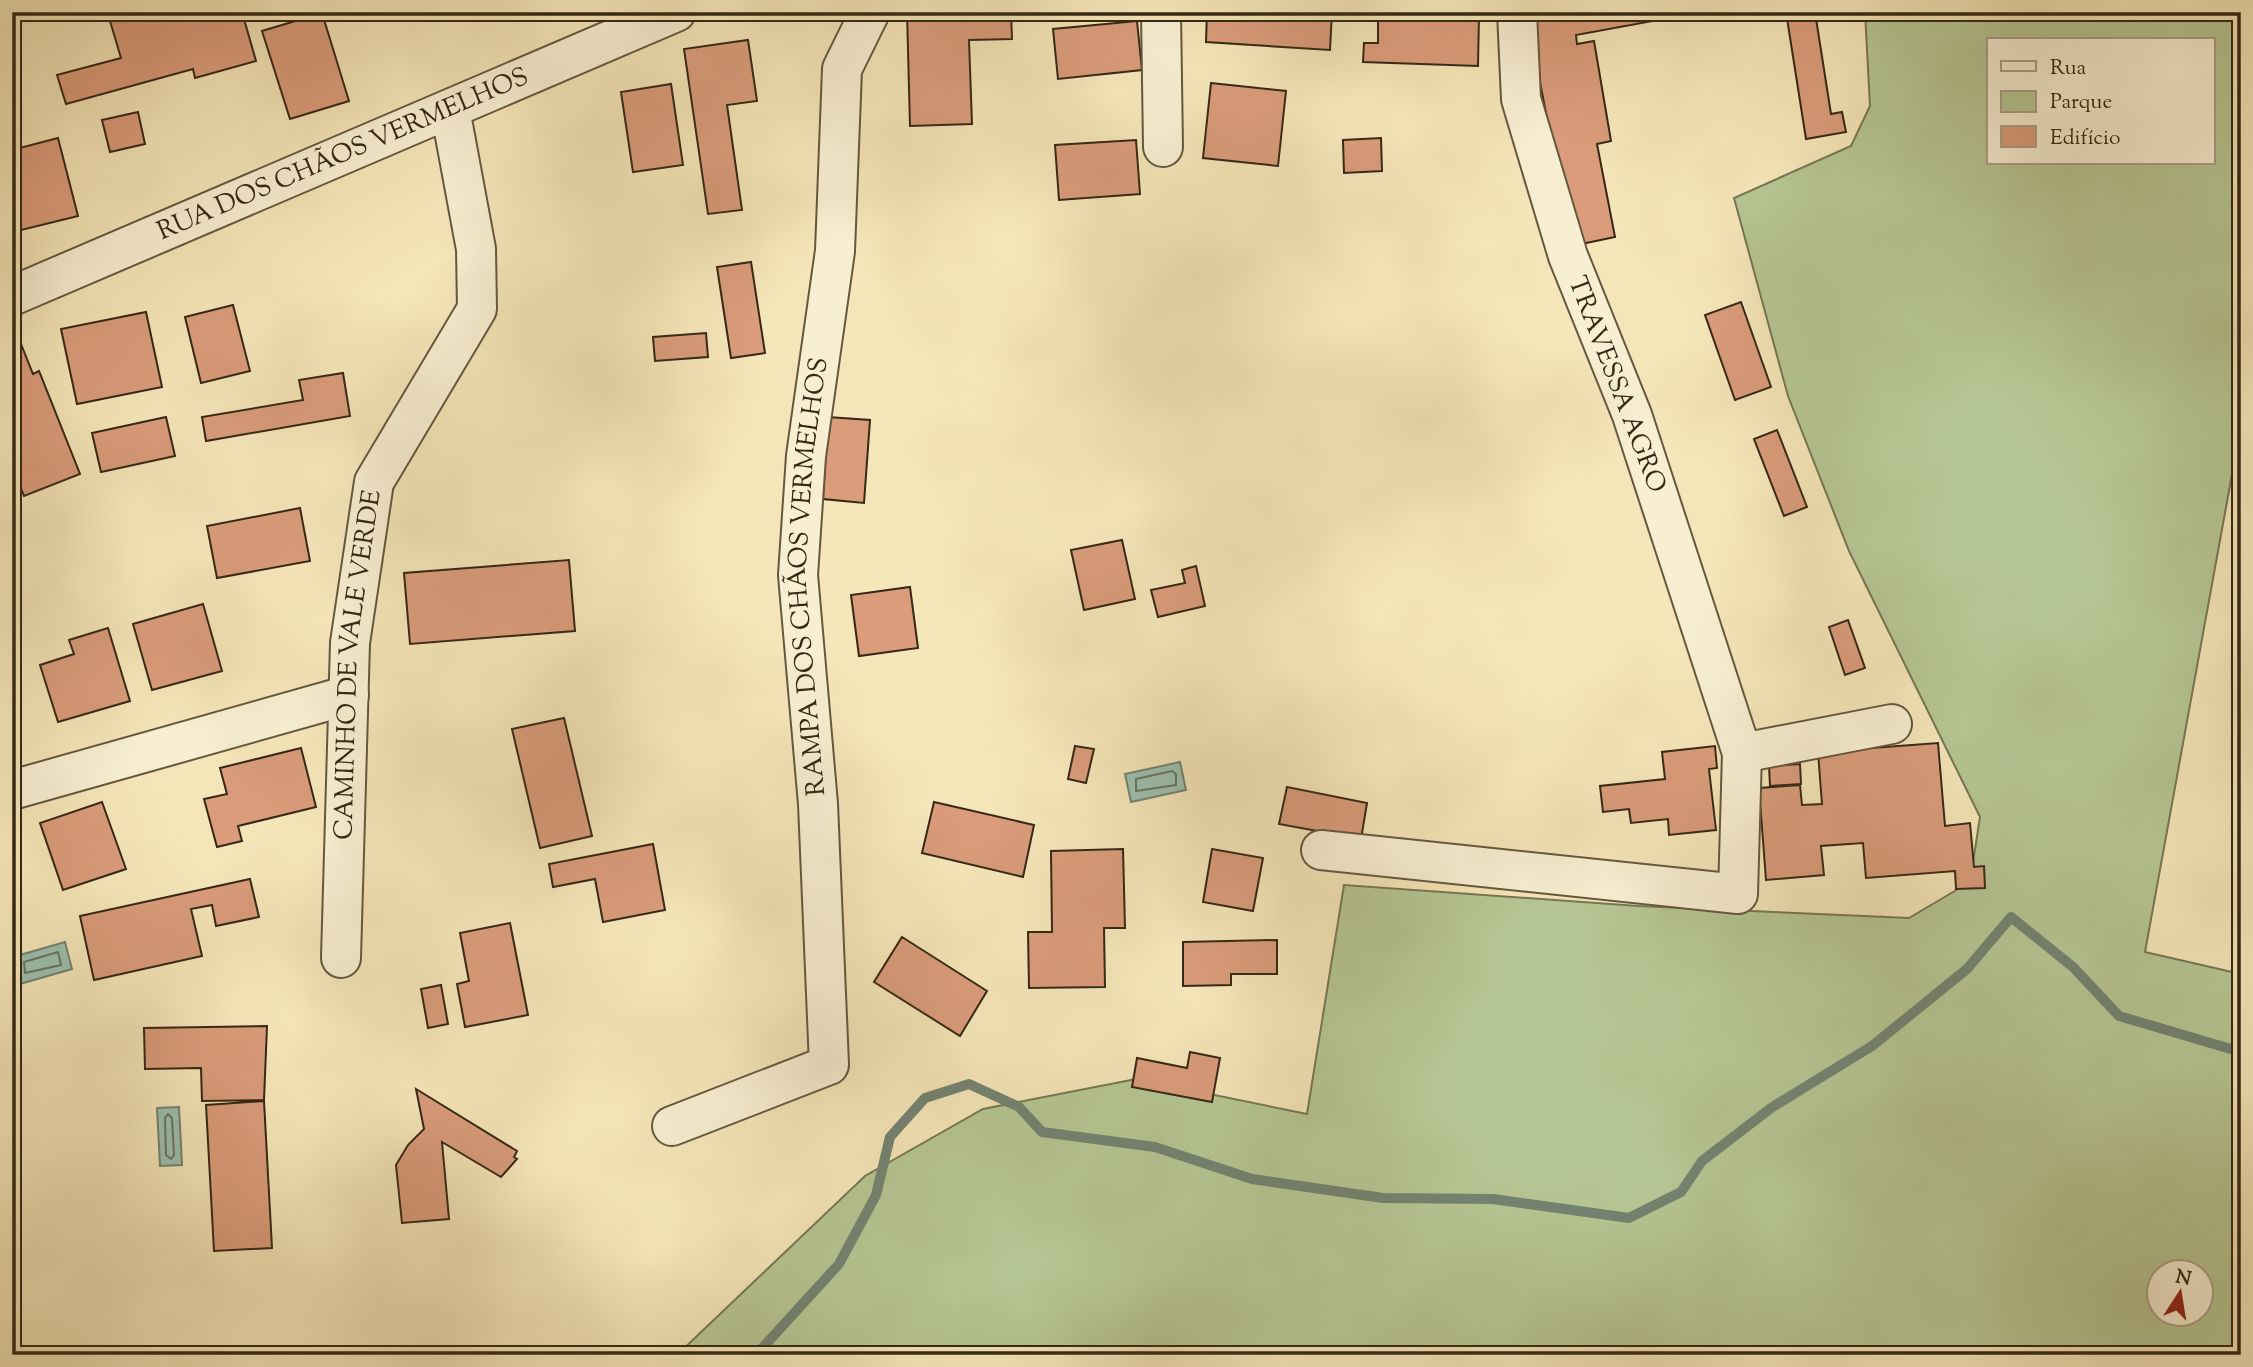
<svg xmlns="http://www.w3.org/2000/svg" width="2253" height="1367" viewBox="0 0 2253 1367" font-family="'Sorts Mill Goudy',serif">
<rect width="100%" height="100%" fill="#f5e6b9"/>
<filter id="stains"><feTurbulence type="fractalNoise" baseFrequency=".00286" numOctaves="4"/><feColorMatrix values="0 0 0 0 .2 0 0 0 0 .09 0 0 0 0 .02 0 0 0 .5 -.17"/></filter>
<radialGradient id="worn" r=".72"><stop offset=".6" stop-color="#630" stop-opacity="0"/><stop offset="1" stop-color="#630" stop-opacity=".3"/></radialGradient>
<!-- green -->
<path fill="#b6c694" stroke="#767754" stroke-width="2" fill-rule="evenodd" d="M1865,12H2241V425L2145,952L2241,974V1355H677L865,1176L983,1109L1136,1079L1307,1114L1344,885L1638,906L1909,918L1970,882L1980,817L1849,551L1788,396L1734,198L1851,146L1870,106ZM1989,40H2213V163H1989ZM2158,1272H2200V1314H2158Z"/>
<!-- water -->
<path fill="#9cc0af" stroke="#738371" stroke-width="2" d="M1180,762L1186,790L1131,802L1125,774Z
M65,942L72,969L20,984L13,957Z
M179,1107L182,1165L160,1166L157,1108Z"/>
<g fill="none" stroke-linecap="round" stroke-linejoin="round">
<!-- shore -->
<path stroke="#687462" stroke-width="2" d="M1172,771L1176,774V785L1136,791V779Z
M58,952L61,965L25,973L24,962Z
M168,1114L172,1118L174,1155L171,1159L166,1155L165,1118Z"/>
<!-- stream -->
<path stroke="#738371" stroke-width="10" d="M756,1355L839,1264L876,1195L890,1137L925,1098L969,1084L1019,1107L1042,1132L1155,1147L1252,1179L1383,1198L1493,1199L1629,1218L1681,1192L1702,1161L1771,1108L1872,1046L1967,969L2011,917L2073,967L2119,1016L2241,1052"/>
</g>
<!-- building -->
<path fill="#da9c7b" stroke="#352815" stroke-width="2" d="M141,12H242L256,61L195,78L193,69L66,104L57,75L121,58L110,21Z
M282,12H315L284,19Z
M907,12H1011L1012,39L969,40L972,124L910,126Z
M1207,12H1332L1330,50L1206,42Z
M1378,12L1479,15L1478,66L1363,62L1364,43H1378Z
M1547,12H1668L1669,18L1576,35L1577,44L1594,41L1611,141L1597,144L1615,237L1572,246L1527,16Z
M1786,12H1815L1831,114L1842,112L1846,132L1806,139Z
M322,13L349,101L290,119L262,31Z
M1137,21L1142,70L1058,79L1053,29Z
M748,40L757,101L727,105L742,210L708,214L684,49Z
M1211,83L1286,91L1278,166L1203,158Z
M671,84L683,165L633,172L621,92Z
M138,112L145,144L110,152L102,120Z
M58,138L78,216L13,232L12,150Z
M1381,138L1382,171L1344,173L1343,140Z
M1136,140L1140,194L1059,200L1055,145Z
M751,262L765,353L731,358L717,267Z
M1741,302L1771,387L1735,400L1705,315Z
M233,305L250,371L201,383L185,317Z
M146,312L162,387L77,404L61,329Z
M706,333L708,357L655,361L653,337Z
M21,344L33,374L39,371L80,474L24,496L15,473L12,474V347Z
M343,373L350,416L206,441L202,417L303,400L299,380Z
M166,417L175,456L101,472L92,433Z
M828,417L870,420L864,503L823,499Z
M1777,430L1807,507L1784,516L1754,439Z
M300,508L310,561L217,578L207,526Z
M1122,540L1135,599L1084,610L1071,550Z
M569,560L575,631L410,644L404,573Z
M1196,566L1205,606L1158,617L1151,590L1185,583L1182,570Z
M910,587L918,648L859,656L851,595Z
M203,604L222,671L152,690L133,624Z
M1848,620L1865,668L1845,675L1829,627Z
M108,628L130,701L58,722L40,665L74,654L69,640Z
M564,718L592,836L540,848L512,729Z
M1938,743L1945,826L1970,823L1974,867L1984,866L1985,888L1956,889L1955,871L1866,878L1863,843L1821,846L1824,875L1766,880L1759,788L1800,785L1802,805L1822,804L1818,752Z
M1075,746L1094,749L1086,783L1068,779Z
M1715,746L1717,768L1709,769L1716,830L1669,835L1668,819L1631,823L1629,809L1603,812L1600,786L1665,779L1662,752Z
M301,748L316,807L238,826L242,841L217,847L204,799L227,794L220,768Z
M1800,764L1801,784L1770,786L1769,766Z
M1287,787L1367,803L1361,839L1279,824Z
M102,802L126,869L63,890L40,823Z
M934,802L1034,825L1023,877L922,853Z
M653,844L665,910L603,922L595,879L553,887L549,864Z
M1123,849L1125,928H1104L1105,987L1029,988L1028,932H1052L1051,851Z
M1212,849L1263,858L1253,911L1203,902Z
M250,879L259,917L216,926L212,905L191,909L202,956L94,980L80,916Z
M510,923L528,1015L465,1027L457,984L469,981L460,933Z
M902,937L987,991L960,1036L874,982Z
M1277,940V974H1231V985L1183,986V942Z
M441,985L448,1024L428,1028L421,989Z
M267,1026L264,1100L202,1101L201,1068L145,1069L144,1028Z
M1190,1052L1220,1058L1212,1102L1132,1087L1137,1058L1187,1068Z
M416,1089L517,1151L514,1157L517,1159L501,1177L442,1142L449,1219L402,1223L396,1165L408,1145L424,1129Z
M264,1101L272,1248L214,1251L206,1105Z"/>
<g fill="none" stroke-linecap="round" stroke-linejoin="round">
<defs>
<g id="minor">
<path d="M1161,12L1163,147"/>
<path id="s1" d="M12,296L676,12"/>
<path d="M1742,753L1892,724"/>
<path d="M12,790L349,695"/>
<path d="M1321,850L1738,894L1742,753L1632,415L1568,256L1521,99L1517,12"/>
<path id="s2" d="M341,958L350,643L374,482L477,309L476,249L450,109"/>
<path id="s3" d="M672,1126L829,1065L818,804L798,575L806,456L835,251L842,69L870,12"/>
</g>
</defs>
<!-- minor casing -->
<use href="#minor" stroke="#65583e" stroke-width="42"/>
<!-- minor -->
<use href="#minor" stroke="#f8efd2" stroke-width="38"/>
</g>
<g text-anchor="middle" dominant-baseline="central" stroke-width="5" stroke-linejoin="round" paint-order="stroke">
<!-- street labels -->
<g font-size="26" fill="#352815" stroke="#f8efd2">
<text stroke="none"><textPath href="#s1" startOffset="360">RUA DOS CHÃOS VERMELHOS</textPath></text>
<text transform="translate(1616 385) rotate(69)">TRAVESSA AGRO</text>
<text stroke="none"><textPath href="#s3" startOffset="658">RAMPA DOS CHÃOS VERMELHOS</textPath></text>
<text stroke="none"><textPath href="#s2" startOffset="294">CAMINHO DE VALE VERDE</textPath></text>
</g>
</g>
<!-- margin -->
<rect width="2253" height="1367" fill="none" stroke="#f5e6b9" stroke-width="42"/>
<rect x="14" y="14" width="2225" height="1339" fill="none" stroke="#352815" stroke-width="3.5"/>
<rect x="21" y="21" width="2211" height="1325" fill="none" stroke="#352815" stroke-width="2"/>
<!-- legend -->
<rect x="1987" y="38" width="228" height="126" fill="#f8efd2" stroke="#aa9f86" stroke-width="2"/>
<rect x="2001" y="61" width="35" height="10" fill="#f8efd2" stroke="#aa9f86" stroke-width="2"/>
<text x="2050" y="74" font-size="21" fill="#352815">Rua</text>
<rect x="2001" y="91" width="35" height="21" fill="#b6c694" stroke="#aa9f86" stroke-width="2"/>
<text x="2050" y="108" font-size="21" fill="#352815">Parque</text>
<rect x="2001" y="126" width="35" height="21" fill="#da9c7b" stroke="#aa9f86" stroke-width="2"/>
<text x="2050" y="144" font-size="21" fill="#352815">Edifício</text>
<!-- north arrow -->
<g transform="translate(2180 1293) rotate(12)"><circle r="33" fill="#f8efd2" stroke="#aa9f86" stroke-width="2"/>
<path d="M0-5L12 26L0 18L-12 26Z" fill="#8f2418"/>
<text y="-10" font-size="19" font-weight="bold" text-anchor="middle" fill="#352815">N</text>
</g>
<rect width="100%" height="100%" filter="url(#stains)"/>
<rect width="100%" height="100%" fill="url(#worn)"/>
</svg>
